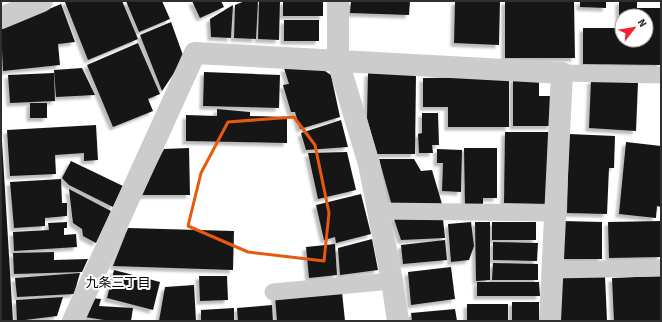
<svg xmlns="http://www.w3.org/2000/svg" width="662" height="322" viewBox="0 0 662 322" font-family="'Source Sans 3','Noto Sans JP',sans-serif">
<defs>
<filter id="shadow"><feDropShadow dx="-3.5" dy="3.5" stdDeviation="1" flood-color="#0004"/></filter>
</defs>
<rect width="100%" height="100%" fill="#fff"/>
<!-- building -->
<path fill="#161616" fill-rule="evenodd" filter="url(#shadow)" d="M68,1H122L138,39L88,60L65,2Z
M126,1H162L170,19L139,32Z
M192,1H221L224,7L200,18Z
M245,1H258L256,39L234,38L235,5Z
M259,1H280L279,40L258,39Z
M283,1H323V16H283Z
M351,1H410L409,15L350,13Z
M455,1H500L499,45L454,43Z
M505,1H574L575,58H505Z
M580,1H606V8L580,7Z
M619,1H637V8H661V65L583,64V28H619ZM622,16H646V40H622Z
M61,4L75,42L58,44L60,65L3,71L1,29Z
M233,5L231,38L211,37L210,19Z
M284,20H319V41H284Z
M171,22L184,58L162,91L140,35Z
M138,43L160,94L148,99L153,111L113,127L87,65Z
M319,67L331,75L340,117L300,129L295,112H291L283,85L289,84L284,68Z
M82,68L95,95L56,97L54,70Z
M204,72L280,75L279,108L203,106Z
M54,73L55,101L10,103L8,75Z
M368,73L416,74L415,154H377L367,118Z
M509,77V127H448V107H423V78Z
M513,78H539V96H551V126H513Z
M591,80L638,83L636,131L589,128Z
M30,103H47V118H30Z
M217,109L250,112V116L287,117V143L186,141V115L217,116Z
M422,113H438L439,145H432L433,153H419L418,134L422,133Z
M341,120L348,147L306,150L301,133Z
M96,125L98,160L84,161V153L55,155L56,174L10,176L7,130Z
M505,132H551L550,204L504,203Z
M569,134L615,136L614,168H609L607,214L567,213Z
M1,141H2L13,321H1Z
M626,142L661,146V207L657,206L656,218L619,214Z
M189,148L190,195H141L164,149Z
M464,148H497V198H483V206H465Z
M437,149L462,150L461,192L442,191L443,163H437Z
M347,152L356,190L318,199L308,153Z
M379,159H414L421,171L432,170L442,204L392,206Z
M71,161L123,186L113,207L69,185L62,178Z
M61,179L62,203H67V216L45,218V226L14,228L10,182Z
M69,189L111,211L96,243L83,236L82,229L73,223Z
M361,194L371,234L336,243L335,237L324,240L316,205Z
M393,216L443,219L445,238L401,240Z
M562,221L602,222V259H562Z
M661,221V257L609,258L608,222Z
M67,222V228H64V235L76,234L77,247L14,251L13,232L49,230L48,223Z
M471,222L474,246L469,260L451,262L448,224Z
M475,222H490V280L476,281Z
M492,222H536V240H492Z
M128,228L234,231L233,270L113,266Z
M372,239L378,270L340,275L338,248Z
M445,240L447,260L403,264L401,245Z
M493,242L538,243L537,261L493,260Z
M335,244L337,275L309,278L306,247Z
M54,252V260L88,259L82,272L14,274L13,253Z
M493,263L538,264V280H492Z
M451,267L455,299L411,305L408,272Z
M114,270L160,282L153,310L107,298Z
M80,273L74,294L17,297L15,278Z
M199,276H227L228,300L200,301Z
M605,276L607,321H560L559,277Z
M661,276V321H614L612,278Z
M477,282H539L540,296H477Z
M194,285L196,321H159L165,287Z
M342,292L345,321H277L275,296Z
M63,297L57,316L17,321L16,300Z
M91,298L101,299L99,306L133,308L131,321H110L85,317Z
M512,302H539V321H512Z
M467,304H508V321H467Z
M272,305L273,321H238L237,308Z
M234,308V321H201V310Z
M455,309L457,321H412L411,313Z"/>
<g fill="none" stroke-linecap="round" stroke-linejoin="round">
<!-- service -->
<path stroke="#ccc" stroke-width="17" d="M562,73L661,75
M378,211L555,213
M552,270L661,268
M273,292L392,281"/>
<!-- minor -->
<path stroke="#ccc" stroke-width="22" d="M338,1V61L369,164L392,281L398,321
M1,18L42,1
M73,321L195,53L562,73L550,321"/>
</g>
<!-- marked area -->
<path fill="none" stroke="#e8590c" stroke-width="3" stroke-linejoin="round" d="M294,117L315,145L329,213L324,261L248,252L188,226L201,173L228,122Z"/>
<g text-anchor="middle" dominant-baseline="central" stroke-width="4" stroke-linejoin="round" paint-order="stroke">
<!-- neighbourhood labels -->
<g font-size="13" fill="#000" stroke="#fff">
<text x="118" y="283">九条三丁目</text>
</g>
</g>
<!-- border -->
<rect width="662" height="322" fill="none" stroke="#2f2f2f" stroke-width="4"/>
<!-- north arrow -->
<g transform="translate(634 28) rotate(59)"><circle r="19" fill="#ffffff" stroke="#acacac"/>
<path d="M0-3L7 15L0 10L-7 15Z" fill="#f62130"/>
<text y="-6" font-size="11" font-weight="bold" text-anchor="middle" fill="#2f2f2f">N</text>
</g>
</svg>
